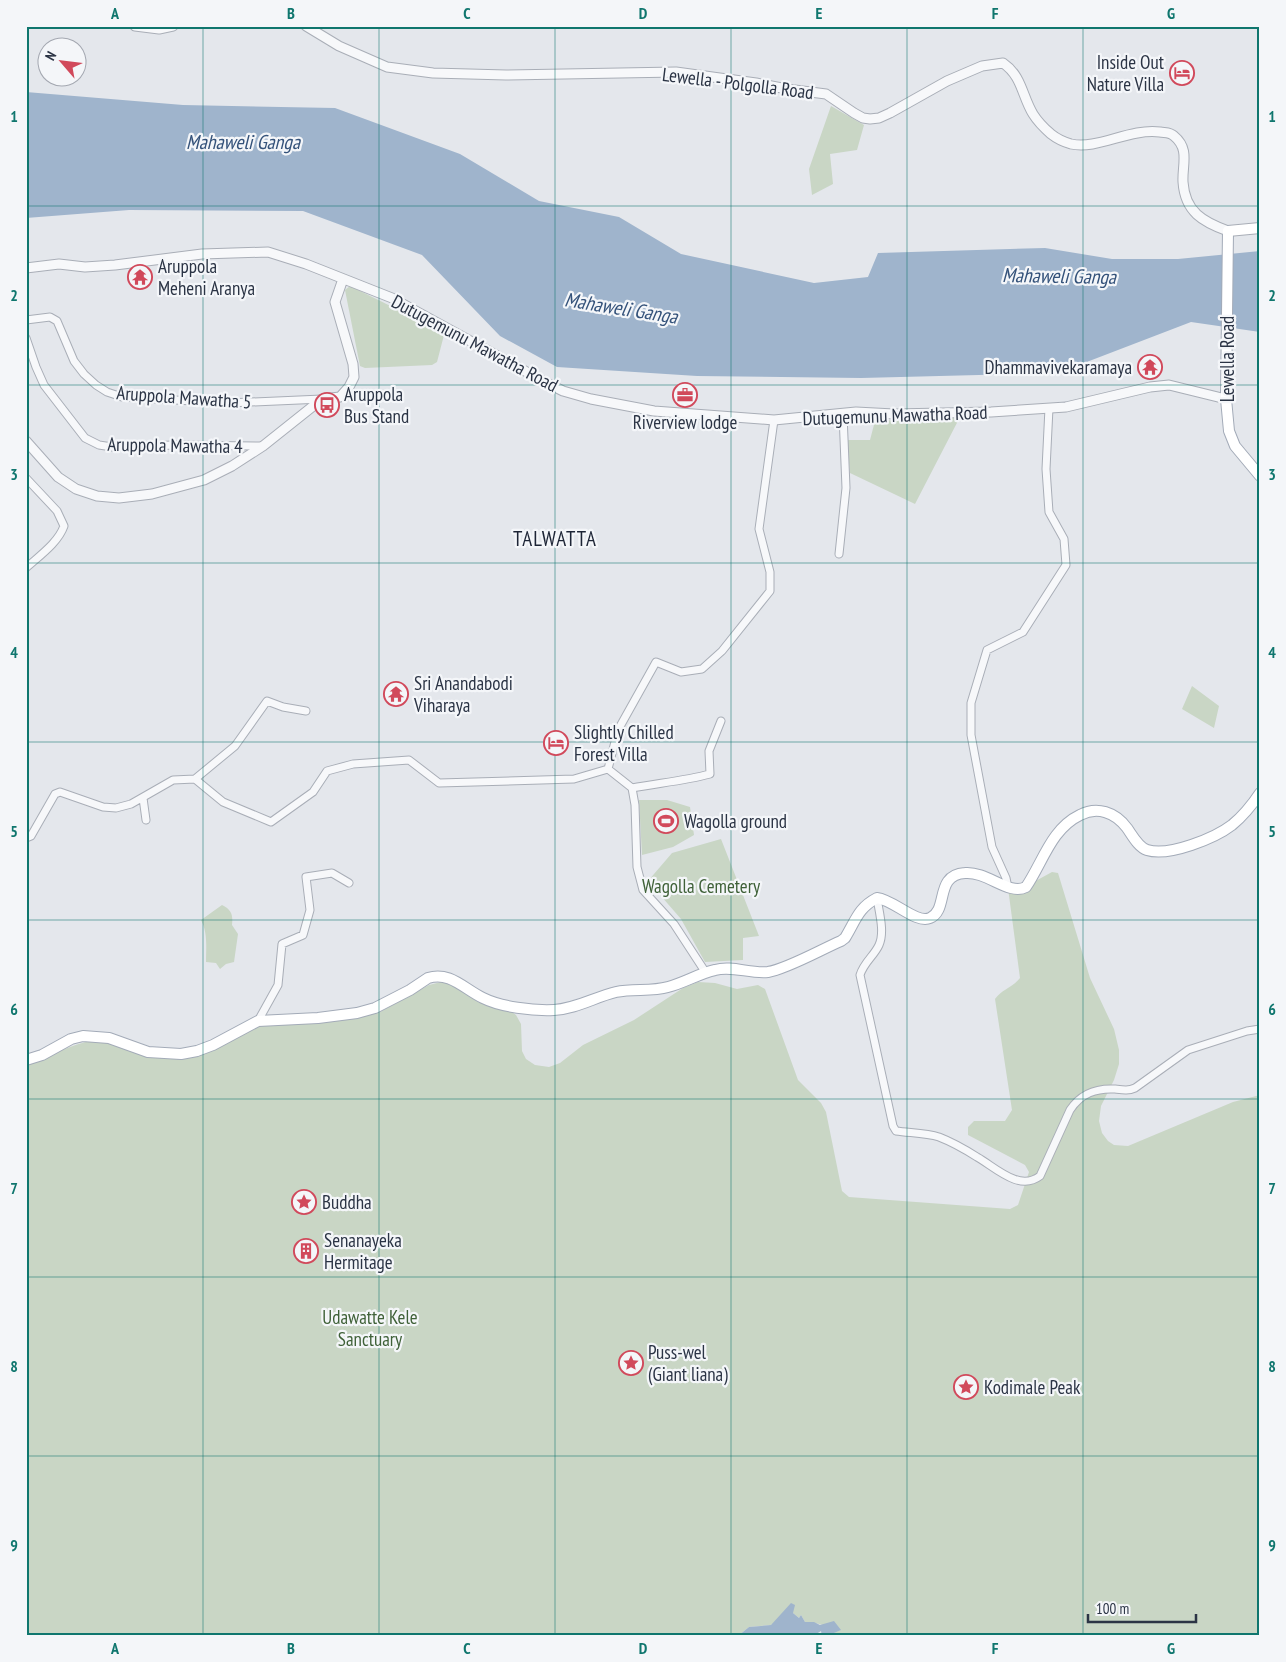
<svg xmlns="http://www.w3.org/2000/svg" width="1286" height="1662" viewBox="0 0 1286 1662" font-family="'PT Sans Narrow',sans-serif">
<rect width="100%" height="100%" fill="#e4e7ec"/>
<!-- green -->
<path fill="#c9d6c5" d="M831,106L864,125L857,150L830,154L833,184L812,195L809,169Z
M350,286L441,331L444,335L437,362L432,365L365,368L360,366L345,290Z
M960,417L915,504L850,473L847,440H870L875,421Z
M1192,686L1219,706L1214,728L1182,709Z
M639,800H667L690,807L694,835L673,847L642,855Z
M721,839L759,936L743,938V960L705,962L681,919L648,881L672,853Z
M1052,872L1058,873L1090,978L1114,1029L1119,1050V1064L1114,1080L1101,1106L1099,1121L1102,1133L1108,1141L1114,1145L1128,1146L1233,1102L1260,1095V1636H827L840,1630C828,1627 817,1622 805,1622L801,1615L799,1618L793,1613L771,1625L749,1627L738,1636H26V1062C50,1057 71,1044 94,1040L181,1054L272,1022L293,1024L331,1022L380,1012L429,985L441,982L452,983L478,1002L509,1010L516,1015L521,1024L522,1051L526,1059L535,1065L549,1067L560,1063L583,1045L634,1020L683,988L698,982L715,983L737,989L758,985L765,989L798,1080L821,1103L826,1112L842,1191L849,1197L1010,1209L1018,1205L1029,1172L1025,1165L968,1135V1127L974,1121H1005L1012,1110L995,999C1002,989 1011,989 1020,978L1008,888L1021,889Z
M222,905C232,910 233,915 232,925L238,934L234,962L226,964L220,969L216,963L206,962C206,948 208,933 201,920Z"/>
<!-- water -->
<path fill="#9fb4cc" d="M26,92L183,105L335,108L460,154L539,201L619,217L681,254L814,283L868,277L878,253L1045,248L1112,259H1178L1260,251V332L1191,322L1058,373L861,378L697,376L557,367L500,336L422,255L303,211L129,210L26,218Z
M791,1603L795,1605L793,1613L799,1618L801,1615L805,1622H814L820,1625L834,1621L841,1630L827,1636H822L821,1631L813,1636H738L749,1627L771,1625Z"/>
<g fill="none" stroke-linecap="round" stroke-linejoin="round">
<defs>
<path id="minor" d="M26,320L50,317L57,321L74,361L84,374L96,385L107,392L122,397L228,403L322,399
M26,338L36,367L44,385L85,438L99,445L112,447L173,445L263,446
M26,478L57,511L64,526C58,543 39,556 26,568
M839,554L846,488L843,414
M195,779L223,802L271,822L313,792L327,771L353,764L409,760L439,783L574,779L608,769
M632,788C658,783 684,781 710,774L709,751L721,721
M143,798L146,820
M26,838L31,836L55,794L60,792L103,807L116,808L131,804L173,780L195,779L235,746L267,701L283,707L306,711
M1008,888L1006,878L992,847L971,735V703L987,650L1023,632L1066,565L1064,539L1049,512L1046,469L1049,408
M877,898C879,912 885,932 879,945C874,956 864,962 860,975L893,1126L896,1131C910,1133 926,1133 939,1137C952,1142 966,1150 977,1157C995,1167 1019,1192 1040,1176L1070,1110C1081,1093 1096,1088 1115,1089C1123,1090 1128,1091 1135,1088L1188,1050L1247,1031L1260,1029
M706,973L674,924L643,890L637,867L635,805L632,788L608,769L618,730L656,662L681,672L702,669L722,651L770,591V572L759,529L774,420
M258,1021L278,985L282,944L303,935L310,910L306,877L332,873L349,883"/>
<path id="tertiary" d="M135,26L159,29L173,26
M306,26L339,46L387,67L433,73L506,75L676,72L756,83L787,89L826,94L854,113L863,118L870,119L879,118L890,113L947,81L982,66L1003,63C1022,76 1022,96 1033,114C1038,122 1044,128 1051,134C1056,138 1064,142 1071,144C1098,150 1129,128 1160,132C1165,133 1170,132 1174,136C1190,149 1182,165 1183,182C1185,212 1203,222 1228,231
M26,268L59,264L85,267L115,265L202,254L268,252L306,264L392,298L545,382L563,391L591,399L654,411L774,420L856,412L894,414L991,412L1066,407L1150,387L1169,385L1226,399
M26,441L58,477L76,489L97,496L119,498L152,494L204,480L232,466L263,446L322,399L340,397L349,387L354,377L353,364L335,302L343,279"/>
<path id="secondary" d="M1228,231L1260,228"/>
<path id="primary" d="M1228,231L1226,399L1229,431L1235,446L1260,476
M26,1060L42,1055L71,1039L83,1036L109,1038L148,1052L181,1054L197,1051L213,1045L258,1021L318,1018L357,1013L375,1008L410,990L428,978C450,971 464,989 483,998C501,1007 533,1011 554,1010C576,1009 595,997 616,992C633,988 651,992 668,987C684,983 700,973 715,970C732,965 750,974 768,972C787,969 822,949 841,941L845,938C856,920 858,908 877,898C894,900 916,924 930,918C949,910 934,875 965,873C987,871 1009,896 1026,887C1043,862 1051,829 1080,815C1097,806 1115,812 1127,828C1132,835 1138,847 1147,850C1169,857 1215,838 1232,825C1243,816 1252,805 1260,793"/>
</defs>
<!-- minor casing -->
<use href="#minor" stroke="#a9aeb7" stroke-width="9"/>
<!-- tertiary casing -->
<use href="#tertiary" stroke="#a9aeb7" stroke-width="11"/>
<!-- secondary casing -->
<use href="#secondary" stroke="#a9aeb7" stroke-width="12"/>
<!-- primary casing -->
<use href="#primary" stroke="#a3abb8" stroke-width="12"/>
<!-- minor -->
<use href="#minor" stroke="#f7f8fa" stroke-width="7"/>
<!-- tertiary -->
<use href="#tertiary" stroke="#f7f8fa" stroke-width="9"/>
<!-- secondary -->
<use href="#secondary" stroke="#fff" stroke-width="10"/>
<!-- primary -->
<use href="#primary" stroke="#fff" stroke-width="10"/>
</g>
<!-- grid -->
<path fill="none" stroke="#0f766e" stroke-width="1" stroke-opacity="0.55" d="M203,26V1636M379,26V1636M555,26V1636M731,26V1636M907,26V1636M1083,26V1636M26,206H1260M26,385H1260M26,563H1260M26,742H1260M26,920H1260M26,1099H1260M26,1277H1260M26,1456H1260"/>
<!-- icons -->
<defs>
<symbol id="hotel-ring" viewBox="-11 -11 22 22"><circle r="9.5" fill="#f4f6f9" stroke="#d1495b" stroke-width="1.5"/><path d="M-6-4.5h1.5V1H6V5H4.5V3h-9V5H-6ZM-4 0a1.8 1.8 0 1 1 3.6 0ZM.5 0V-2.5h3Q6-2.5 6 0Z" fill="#d1495b"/></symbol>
<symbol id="temple-ring" viewBox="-11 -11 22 22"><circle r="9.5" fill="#f4f6f9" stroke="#d1495b" stroke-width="1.5"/><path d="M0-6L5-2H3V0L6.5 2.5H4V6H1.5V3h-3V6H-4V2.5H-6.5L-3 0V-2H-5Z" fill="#d1495b"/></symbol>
<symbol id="office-ring" viewBox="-11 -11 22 22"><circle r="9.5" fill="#f4f6f9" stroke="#d1495b" stroke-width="1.5"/><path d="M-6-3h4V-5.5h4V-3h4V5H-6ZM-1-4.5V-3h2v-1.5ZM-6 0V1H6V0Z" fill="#d1495b"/></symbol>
<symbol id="bus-ring" viewBox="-11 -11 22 22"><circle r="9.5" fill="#f4f6f9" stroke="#d1495b" stroke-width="1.5"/><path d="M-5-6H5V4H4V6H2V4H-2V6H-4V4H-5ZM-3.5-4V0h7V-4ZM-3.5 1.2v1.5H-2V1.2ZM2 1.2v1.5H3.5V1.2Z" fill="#d1495b"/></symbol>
<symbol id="stadium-ring" viewBox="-11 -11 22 22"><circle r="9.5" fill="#f4f6f9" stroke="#d1495b" stroke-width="1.5"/><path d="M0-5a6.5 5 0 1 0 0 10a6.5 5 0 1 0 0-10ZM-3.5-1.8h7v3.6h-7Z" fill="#d1495b"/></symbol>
<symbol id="sight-ring" viewBox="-11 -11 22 22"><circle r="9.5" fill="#f4f6f9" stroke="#d1495b" stroke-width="1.5"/><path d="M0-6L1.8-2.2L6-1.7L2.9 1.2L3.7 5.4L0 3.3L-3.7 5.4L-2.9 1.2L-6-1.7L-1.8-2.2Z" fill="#d1495b"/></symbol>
<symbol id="building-ring" viewBox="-11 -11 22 22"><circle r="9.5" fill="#f4f6f9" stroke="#d1495b" stroke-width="1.5"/><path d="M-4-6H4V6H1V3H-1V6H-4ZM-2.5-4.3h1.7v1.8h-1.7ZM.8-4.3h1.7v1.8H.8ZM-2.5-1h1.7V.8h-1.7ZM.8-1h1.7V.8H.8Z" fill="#d1495b"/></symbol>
</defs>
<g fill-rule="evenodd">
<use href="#hotel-ring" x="1168" y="59" width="28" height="28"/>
<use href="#temple-ring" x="126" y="263" width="28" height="28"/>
<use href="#temple-ring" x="1136" y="353" width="28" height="28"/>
<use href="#office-ring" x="671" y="381" width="28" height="28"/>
<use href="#bus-ring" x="313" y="391" width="28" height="28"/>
<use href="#temple-ring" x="382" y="680" width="28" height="28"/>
<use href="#hotel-ring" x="542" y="729" width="28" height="28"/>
<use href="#stadium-ring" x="652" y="807" width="28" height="28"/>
<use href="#sight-ring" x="290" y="1188" width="28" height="28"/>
<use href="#building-ring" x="292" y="1237" width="28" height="28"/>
<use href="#sight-ring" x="617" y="1349" width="28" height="28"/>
<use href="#sight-ring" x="952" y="1373" width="28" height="28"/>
</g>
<g text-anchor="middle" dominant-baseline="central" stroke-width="4.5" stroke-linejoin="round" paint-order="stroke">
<!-- poi labels -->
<g font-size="19" fill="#2b3445" stroke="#f4f6f9" text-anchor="start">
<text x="1164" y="62" text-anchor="end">Inside Out<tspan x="1164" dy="22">Nature Villa</tspan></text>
<text x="158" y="266">Aruppola<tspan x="158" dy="22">Meheni Aranya</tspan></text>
<text x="1132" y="367" text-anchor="end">Dhammavivekaramaya</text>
<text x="344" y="394">Aruppola<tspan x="344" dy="22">Bus Stand</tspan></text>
<text x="685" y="422" text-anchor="middle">Riverview lodge</text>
<text x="414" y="683">Sri Anandabodi<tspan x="414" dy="22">Viharaya</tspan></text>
<text x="574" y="732">Slightly Chilled<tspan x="574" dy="22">Forest Villa</tspan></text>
<text x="684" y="821">Wagolla ground</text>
<text x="322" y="1202">Buddha</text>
<text x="324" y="1240">Senanayeka<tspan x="324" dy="22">Hermitage</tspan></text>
<text x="648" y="1352">Puss-wel<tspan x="648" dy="22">(Giant liana)</tspan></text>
<text x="984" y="1387">Kodimale Peak</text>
</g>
<!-- street labels -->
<g font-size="19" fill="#2b3445" stroke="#f4f6f9">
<text transform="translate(738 83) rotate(7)">Lewella - Polgolla Road</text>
<text transform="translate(475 343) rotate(28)">Dutugemunu Mawatha Road</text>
<text transform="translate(1227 359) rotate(-90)">Lewella Road</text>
<text transform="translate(184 397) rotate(4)">Aruppola Mawatha 5</text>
<text transform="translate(895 415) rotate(-2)">Dutugemunu Mawatha Road</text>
<text transform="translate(175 445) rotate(1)">Aruppola Mawatha 4</text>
</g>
<!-- park labels -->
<g font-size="19" fill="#3f6138" stroke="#f4f6f9">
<text x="701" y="886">Wagolla Cemetery</text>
<text x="370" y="1317">Udawatte Kele<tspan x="370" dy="22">Sanctuary</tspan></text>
</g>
<!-- water labels -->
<g font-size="20" font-style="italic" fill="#34527a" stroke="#f4f6f9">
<text x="243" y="142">Mahaweli Ganga</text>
<text transform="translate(1059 276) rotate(1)">Mahaweli Ganga</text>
<text transform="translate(621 308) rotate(9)">Mahaweli Ganga</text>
</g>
<!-- quarter labels -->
<g font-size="21" letter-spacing="1" fill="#1d2536" stroke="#f4f6f9">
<text x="555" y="538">TALWATTA</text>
</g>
</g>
<!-- border -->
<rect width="1286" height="1662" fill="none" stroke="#f4f6f9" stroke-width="55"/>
<!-- north arrow -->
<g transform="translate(62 62) rotate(298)"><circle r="24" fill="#f4f6f9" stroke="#a4a8b1"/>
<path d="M0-4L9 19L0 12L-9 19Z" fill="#d1495b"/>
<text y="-8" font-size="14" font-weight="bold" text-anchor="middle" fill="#2b3445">N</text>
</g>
<!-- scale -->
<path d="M1088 1614v8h108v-8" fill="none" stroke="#2b3445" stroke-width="2.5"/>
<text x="1096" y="1614" font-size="15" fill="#2b3445" stroke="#f4f6f9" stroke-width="4" paint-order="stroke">100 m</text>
<rect x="28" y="28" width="1230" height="1606" fill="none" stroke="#0f766e" stroke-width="2"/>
<g font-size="16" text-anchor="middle" font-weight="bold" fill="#0f766e">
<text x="115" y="19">A</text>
<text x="291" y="19">B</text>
<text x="467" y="19">C</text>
<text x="643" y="19">D</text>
<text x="819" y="19">E</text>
<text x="995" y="19">F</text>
<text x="1171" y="19">G</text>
<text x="14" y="122">1</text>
<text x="1272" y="122">1</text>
<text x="14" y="301">2</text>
<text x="1272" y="301">2</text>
<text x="14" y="480">3</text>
<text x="1272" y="480">3</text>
<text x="14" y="658">4</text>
<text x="1272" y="658">4</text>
<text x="14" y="837">5</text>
<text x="1272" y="837">5</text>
<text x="14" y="1015">6</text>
<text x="1272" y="1015">6</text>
<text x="14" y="1194">7</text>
<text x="1272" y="1194">7</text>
<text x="14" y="1372">8</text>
<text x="1272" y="1372">8</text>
<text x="14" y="1551">9</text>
<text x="1272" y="1551">9</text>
<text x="115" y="1654">A</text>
<text x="291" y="1654">B</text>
<text x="467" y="1654">C</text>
<text x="643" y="1654">D</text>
<text x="819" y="1654">E</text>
<text x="995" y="1654">F</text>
<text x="1171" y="1654">G</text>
</g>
</svg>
